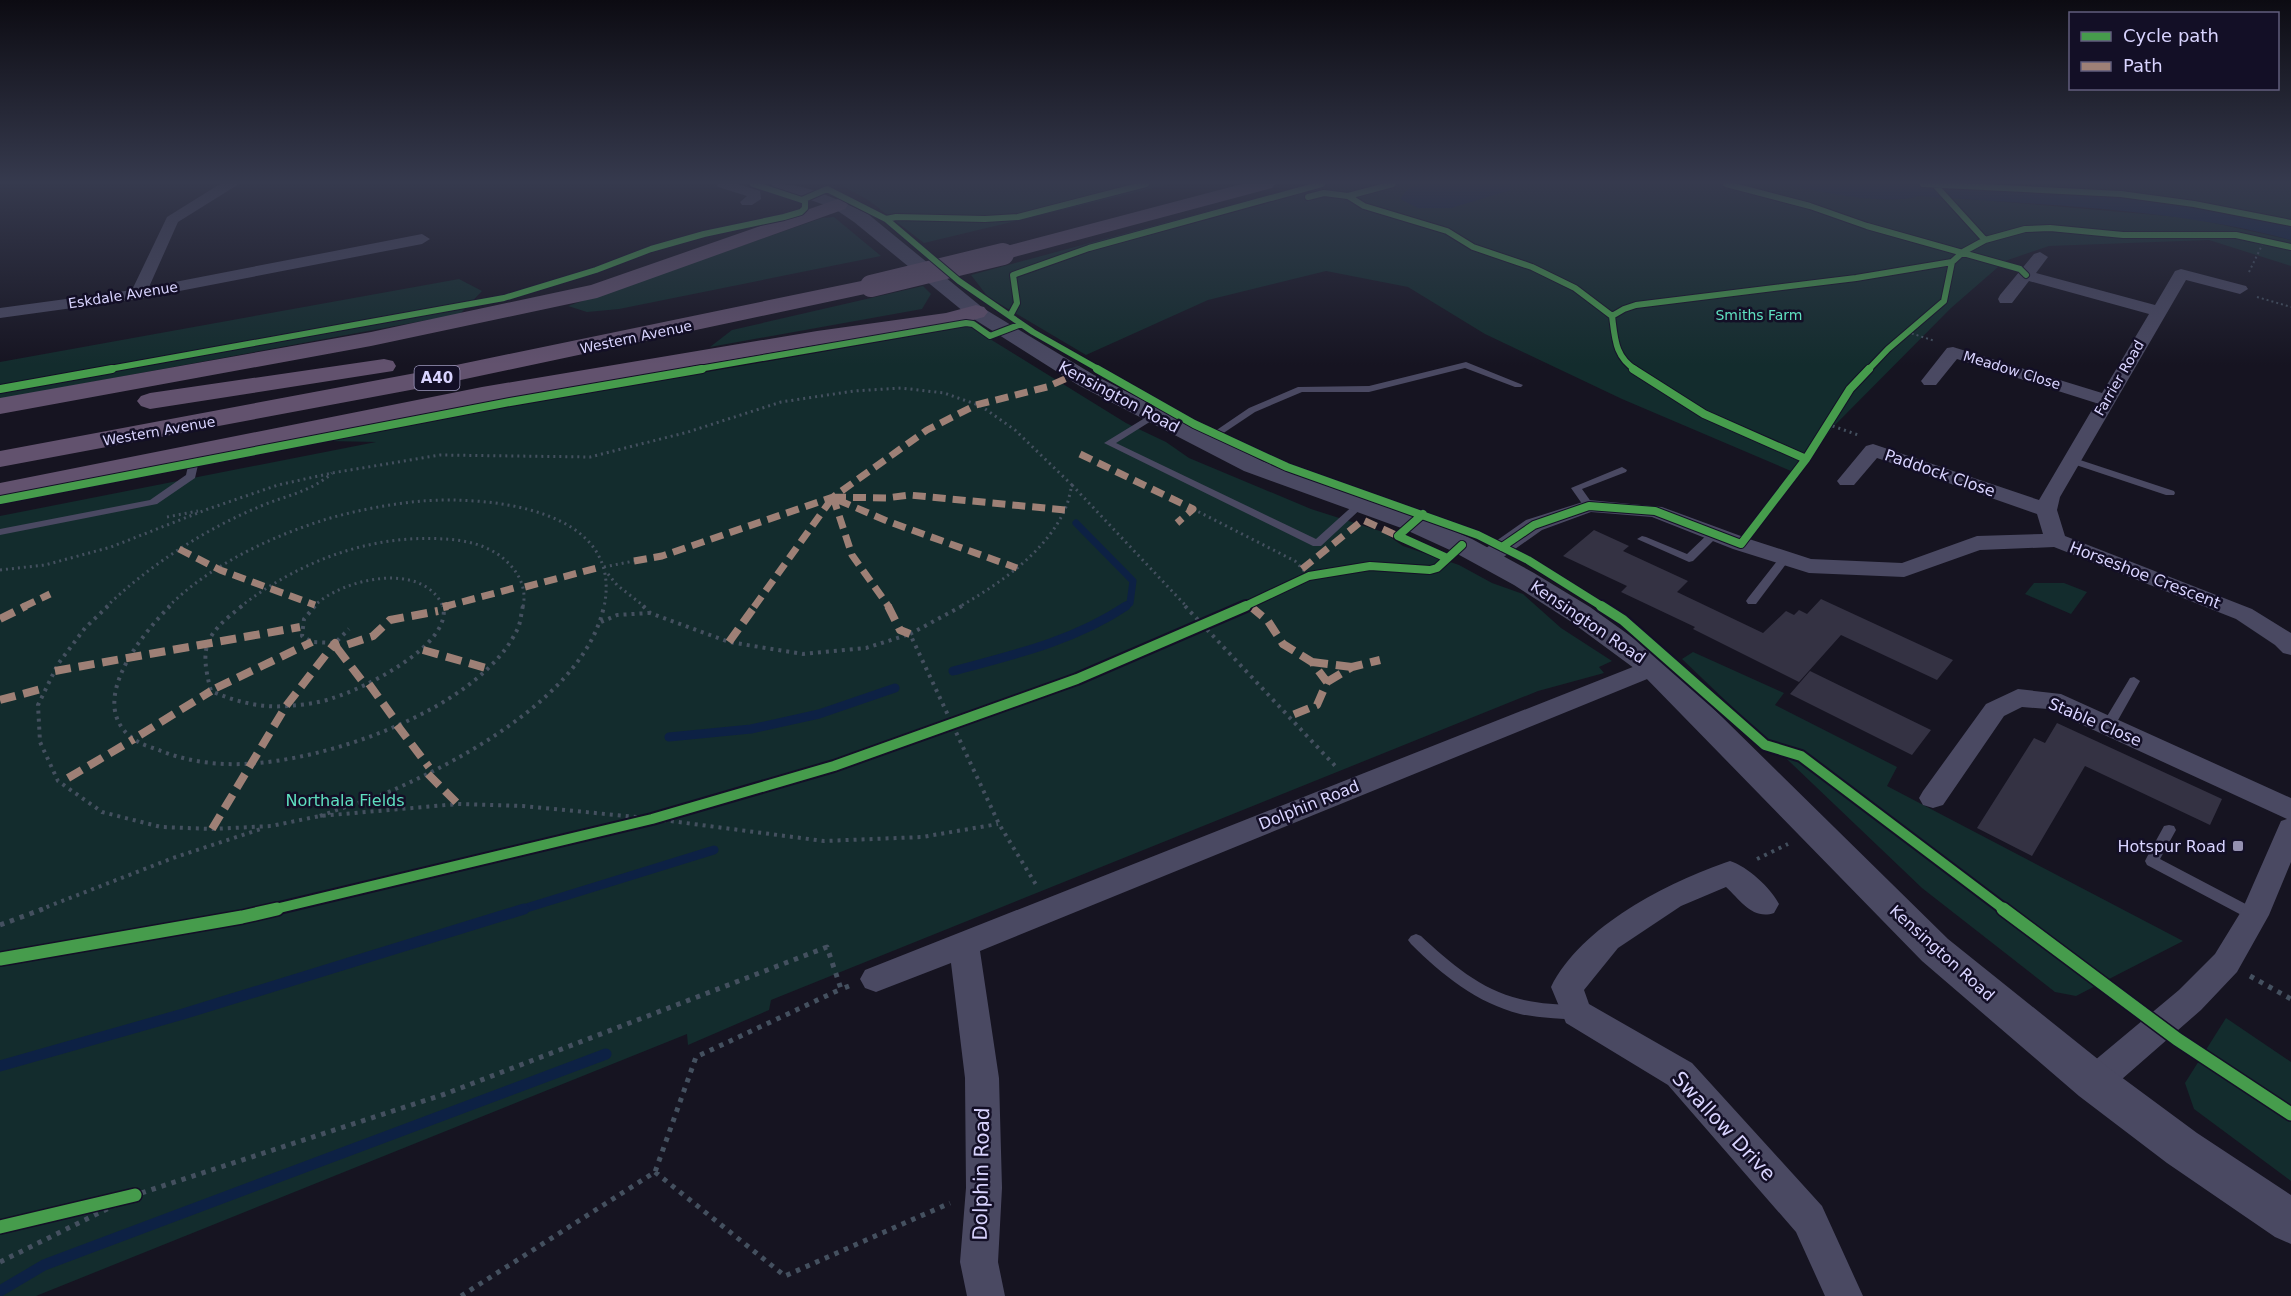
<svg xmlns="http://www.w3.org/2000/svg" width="2291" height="1296" viewBox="0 0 2291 1296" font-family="'DejaVu Sans',sans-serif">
<rect width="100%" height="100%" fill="#161421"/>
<!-- green -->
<path fill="#132c2d" d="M846,184H1170L924,243L868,200L841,185Z
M1308,184H1798L2191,218L2291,240V266L2209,240L2049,246L2005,261L1951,308L1833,427L1798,474L1622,399L1485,334L1408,287L1326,271L1208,300L1086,355L988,297L971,275Z
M1956,184H2291V221C2181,194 2069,187 1956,184Z
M834,217L881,256L619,309L587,312L568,306L822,218Z
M459,279L482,291L460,314L0,399V362Z
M923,286L931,294L922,309L710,347L732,330Z
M969,326L1126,423L1166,442L1189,458L1311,509L1383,532L1403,546L1459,565L1492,583L1523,594L1561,628L1612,661L1599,667L1604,673L1538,691L771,1000L769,1010L688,1045L687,1034L36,1296H0V516L376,442L329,441L412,424Z
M2034,583H2064L2087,592L2071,614L2025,594Z
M1693,652L1784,693L1775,705L1897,767L1887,786L2183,941L2076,996L2055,992L1922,888L1682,659Z
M2226,1018L2291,1062V1181L2194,1109L2185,1083Z"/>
<!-- water -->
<path fill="#0d2144" d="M1421,184H1510V190L1451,208H1418L1400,199L1408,189Z
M1785,184H1899L2103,194L2189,203L2291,224V240C2175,208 2040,205 1919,196C1887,206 1819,192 1785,184Z"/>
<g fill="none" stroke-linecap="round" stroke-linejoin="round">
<!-- stream-far2 -->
<path stroke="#0d2144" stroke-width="7" d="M1076,523L1133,581L1130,603L1124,607"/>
<!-- stream-far1 -->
<path stroke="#0d2144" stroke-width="9" d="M953,671C1013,655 1074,641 1126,606
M669,737L751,729L819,714L895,688
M520,910L714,850"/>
<!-- stream -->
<path stroke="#0d2144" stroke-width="11" d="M0,1066L183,1014L524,909
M0,1291L44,1265L606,1054"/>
</g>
<!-- building -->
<path fill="#343243" d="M1594,530L1629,546L1623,551L1688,581L1677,592L1763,633L1786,611L1794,615L1799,610L1807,614L1821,599L1953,660L1937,680L1841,635L1799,682L1693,629L1695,627L1621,592L1627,586L1563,556Z
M1810,671L1931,730L1912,755L1790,694Z
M2057,723L2222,799L2210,825L2085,766L2032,856L1977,828L2034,738L2045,743Z"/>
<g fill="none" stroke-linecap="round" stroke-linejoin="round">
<!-- path-far3 -->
<path stroke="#44505f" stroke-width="2" stroke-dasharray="2 3" stroke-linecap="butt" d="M2249,272L2264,241
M2257,297L2291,307
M1907,332L1935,341"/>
<!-- path-far2 -->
<path stroke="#44505f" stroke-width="3" stroke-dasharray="2 4" stroke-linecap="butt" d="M1827,424L1858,435
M1072,485L1187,607
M1193,509L1295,561L1309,576
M167,517L198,511
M604,567L634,561
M0,570L45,565L111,547L208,509L278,485L332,473L440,455L590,457L688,432L781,402L854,391L901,388L944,393L981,406L1015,430L1072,485C1070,492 1069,500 1066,507C1047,552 999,584 959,607
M608,574L617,585L645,607
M106,607C148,566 207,528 261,506C287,495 311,492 332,473
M168,607C210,565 272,536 327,519C358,510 390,504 422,501C489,496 625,508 604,607
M240,607C298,562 370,534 444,539C465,540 488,545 504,559C519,572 527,588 523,607
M313,607C342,578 424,560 443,607
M1243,607L1309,576L1370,566L1430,570L1437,568L1445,561"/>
<!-- path-far1 -->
<path stroke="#44505f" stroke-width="4" stroke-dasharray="3 5" stroke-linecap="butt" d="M108,606L85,628L58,664L38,705L40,742L58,781L102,812L161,827L212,829L271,826L320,816L458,804L523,806L647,818
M170,606C140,636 80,710 140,743C146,746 154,748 161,751C187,761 214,765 242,764C325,762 481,709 518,628C521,621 521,613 523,606
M242,606C205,635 199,646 211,691C236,702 261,708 287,706C302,705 319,703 333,698C363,689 453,645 443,606
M315,606L304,619L302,636L312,642L335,643L349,629
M643,606L650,613L729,642L803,654L866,648L910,634
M962,606L910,634L999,824L1038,888
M1185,606L1338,769
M601,622L617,615L649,613
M320,816C344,807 370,800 393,790C468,757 586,692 604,606
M655,819L824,841L922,837L998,824
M1757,859L1788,844
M39,910L173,858L264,828
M271,910L652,819L834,766L1077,679L1246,606"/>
<!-- path -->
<path stroke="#44505f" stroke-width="5" stroke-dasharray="4.5 6" stroke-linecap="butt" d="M0,925L43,909
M0,959L242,917L277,909
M2250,976L2291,999
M655,1172L785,1276L950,1203
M0,1227L129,1197
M0,1262L135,1195L445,1094L827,947L841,989L849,986
M461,1296L655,1172L696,1057L841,989"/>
<!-- service -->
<path fill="#4a4962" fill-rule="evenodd" d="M1466,362L1523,385L1521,387H1515L1465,368L1369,392H1302L1255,412L1207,444L1204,445L1199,442L1249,408L1298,387L1369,386Z
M1153,413L1156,414V418L1116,443L1316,539L1357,502H1365L1366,504L1321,546H1313L1104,443Z
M196,449L201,452L195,478L157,504L0,535V529L150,500L186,475L191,452Z
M2071,457L2174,491L2175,493L2174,495H2166L2067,462L2066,460Z
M1622,467L1627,470L1626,472L1582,489L1594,506L1593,508H1585L1571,488Z
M1715,530L1720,533L1719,535L1693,561L1689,562L1637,539L1642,536L1646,537L1687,554L1711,531Z
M1785,555L1791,558L1789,560L1756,604H1748L1746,601L1748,598L1781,556Z
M2134,677L2140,681L2113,729H2103L2102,726L2103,723L2130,678Z
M2169,825L2174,826L2176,830L2160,859L2259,911L2261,915L2259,919L2254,921L2249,919L2147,865L2145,861L2147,857L2164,826Z
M1416,934L1421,936C1449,962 1481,990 1520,999C1538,1004 1557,1004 1576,1006L1582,1008L1584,1013L1582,1018L1576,1020C1557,1018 1538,1018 1520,1014C1477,1003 1442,975 1411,944L1408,940L1411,936Z"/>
<!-- minor -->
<path fill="#4a4962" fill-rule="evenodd" d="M220,184H239L178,222L149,287L422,234L430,239L422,244L138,299L0,318V308L132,290L167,217Z
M716,184H738L760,191L761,199L752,205H742L740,202L747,196L718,187Z
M772,184C802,184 816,191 843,202L845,205L838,209L833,208L774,187Z
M2040,252L2048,257L2036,273L2155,305L2175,271L2181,269L2246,286L2248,289L2240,294L2186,280L2060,497L2057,510L2065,536L2252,609L2291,633V655L2283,653L2275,645L2236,619L2054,547L1980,550L1904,577L1809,573L1733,549L1652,517L1591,512L1542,530L1495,563L1487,565L1479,563L1476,558L1479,553L1526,520L1589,500L1662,507L1749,539L1811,559L1902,563L1977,536L2043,534L2037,514L1877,458L1854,485H1840L1837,481L1866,446L1873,444L2039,500L2096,403L1957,359L1936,385H1924L1921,381L1947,348L1953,347L2102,393L2149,314L2029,281L2012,303H2000L1998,299L2000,295L2034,254Z
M1653,659L1662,661L1665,667L1662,673L980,951L999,1078L1002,1188L998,1262L1005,1296H967L960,1262L966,1188L965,1078L951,963L876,992L865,988L860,979L865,970Z
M2018,689L2061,694L2291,798V862L2269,915L2237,972L2201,1010L2106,1093L2094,1097L2082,1093L2077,1082L2082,1071L2179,990L2215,954L2242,910L2281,821L2287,819L2048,709L2022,707L2004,716L1943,805L1933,808L1923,805L1919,798L1923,791L1986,704Z
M1730,861C1748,867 1770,887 1779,904L1774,913C1753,920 1741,901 1726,887L1681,906L1618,948L1584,990L1589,1004L1692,1063L1822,1206L1863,1296H1825L1796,1232L1668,1085L1566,1023L1551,987C1581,926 1668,882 1730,861Z"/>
<!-- tertiary -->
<path fill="#4a4962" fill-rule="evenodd" d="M838,200L868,214L983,308L1094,375L1262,461L1422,517L1472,539L1534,573L1590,607L1664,660L1948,939L2109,1068L2197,1133L2291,1195V1244L2275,1237L2167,1163L2079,1096L1922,961L1642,674L1570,621L1514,585L1452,551L1404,529L1244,471L1078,385L969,316L854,222L829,205L832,201Z"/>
<!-- trunk -->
<path fill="#62526e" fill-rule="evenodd" d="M1242,184H1275L1272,188L1003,260L995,259L992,254L995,249Z
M838,199L845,201L848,205L845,209L597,298L371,346L0,414V398L371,332L591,285Z
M871,279L879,281L882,286L879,291L437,385L0,467V451L437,369Z
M976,305L984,307L988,312L984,317L948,327L817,345L482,403L0,501V483L482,387L817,331L946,313Z
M384,359L393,361L396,366L393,371L150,409L141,406L137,401L141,396L150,393Z"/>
<!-- trunk-bridge -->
<path stroke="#62526e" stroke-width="22" d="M871,286L1003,254"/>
<!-- quiet-far1 -->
<path stroke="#9e8076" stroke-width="7" stroke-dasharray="13 7" stroke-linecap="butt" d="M1080,454L1193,509L1177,523
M833,497L886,498L909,495L1065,510
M833,497L852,555L889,607
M838,500L887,521L1017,568
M179,549L220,570L315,605
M634,561L662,556L833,497L927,430L976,405L1047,387L1076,374
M1302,569L1363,520L1398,536
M525,587L597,568
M1249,605L1252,607
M23,607L50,594
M443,607L518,587
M754,607L833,497"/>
<!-- quiet -->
<path stroke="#9e8076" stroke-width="8" stroke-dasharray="16 8" stroke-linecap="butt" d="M888,606L900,630L910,634
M1250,606L1268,621L1283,644L1312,662L1327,682L1317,705L1290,716
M443,607L448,606
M0,619L26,606
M729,642L755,606
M337,648L363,682
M423,650L486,668
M1312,662L1352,667
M55,671L300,627
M1327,682L1352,667L1380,660
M369,684L395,720
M216,688L312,642
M0,700L45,688
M397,725L429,767
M140,735L211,691
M428,774L458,804
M68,778L134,739
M212,829L286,706L335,643L337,648L373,636L390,620L438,611"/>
<defs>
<path id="cycleway-far3" d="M1726,184L1810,206L1867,226L2020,269L2026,275
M1923,184L2121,194L2194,204L2291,223
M1348,196L1364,206L1447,231L1473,247L1532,267L1575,288L1612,316C1615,339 1615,357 1636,370
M1308,197L1324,193L1348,196L1393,184
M802,200L827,189L886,219L959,281L1033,332L1100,370
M886,219L896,217L985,219L1018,217L1146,184
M1985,240L2025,229L2050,228L2123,235H2236L2291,247
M1010,316L1017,303L1013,275L1089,248L1322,184
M1612,316L1624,309L1636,305L1856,278L1952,262
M104,370L504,298L596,270L651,249L704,234L784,217L801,212L805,208V201L753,184
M693,370L966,323L973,324L990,336L1021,324
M1868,370L1888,349L1944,301L1952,262L1963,252L1985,240L1934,184"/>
<path id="cycleway-far2" d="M1097,369L1194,424L1287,467L1478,535L1528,560L1603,607
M1633,369L1704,414L1806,459
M0,389L112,369
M0,500L510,402L702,369
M1423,514L1398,536L1447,558
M1502,547L1534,525L1589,506L1655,511L1741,544L1806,459L1850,389L1869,369
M1243,607L1309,576L1370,566L1430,570L1437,568L1462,545"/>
<path id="cycleway-far1" d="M1601,606L1623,620L1765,745L1801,756L2005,910
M271,910L652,819L834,766L1077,679L1246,606"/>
<path id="cycleway" d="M2003,909L2177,1039L2291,1114
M0,959L242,917L277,909
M0,1227L135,1195"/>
</defs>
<!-- cycleway-far3 casing -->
<use href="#cycleway-far3" stroke="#130f26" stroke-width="8"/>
<!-- cycleway-far2 casing -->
<use href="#cycleway-far2" stroke="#130f26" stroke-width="10"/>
<!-- cycleway-far1 casing -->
<use href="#cycleway-far1" stroke="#130f26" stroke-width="14"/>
<!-- cycleway casing -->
<use href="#cycleway" stroke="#130f26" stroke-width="16"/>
<!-- cycleway-far3 -->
<use href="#cycleway-far3" stroke="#469c4c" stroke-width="6"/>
<!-- cycleway-far2 -->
<use href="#cycleway-far2" stroke="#469c4c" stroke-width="8"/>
<!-- cycleway-far1 -->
<use href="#cycleway-far1" stroke="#469c4c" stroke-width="10"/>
<!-- cycleway -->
<use href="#cycleway" stroke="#469c4c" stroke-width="13"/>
</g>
<!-- sky -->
<linearGradient id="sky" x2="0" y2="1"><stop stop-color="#0c0b12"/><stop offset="0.5" stop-color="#363a4e"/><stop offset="1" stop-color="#363a4e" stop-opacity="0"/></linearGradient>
<rect width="2291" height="365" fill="url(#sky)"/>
<!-- markers -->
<rect fill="#9591b1" stroke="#130f26" stroke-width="2" x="2232" y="840" width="12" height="12" rx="3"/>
<g text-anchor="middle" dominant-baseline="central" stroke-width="5" stroke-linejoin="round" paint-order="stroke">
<!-- far-street labels -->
<g font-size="14" fill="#d9d4ff" stroke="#130f26">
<text transform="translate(123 295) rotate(-9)">Eskdale Avenue</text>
<text transform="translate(636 337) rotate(-12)">Western Avenue</text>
<text transform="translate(2012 370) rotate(17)">Meadow Close</text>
<text transform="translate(2119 378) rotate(-60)">Farrier Road</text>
<text transform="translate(159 431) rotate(-10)">Western Avenue</text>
</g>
<!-- far-park labels -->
<g font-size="14" fill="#5fe0c0" stroke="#130f26">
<text x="1759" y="315">Smiths Farm</text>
</g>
<!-- shield labels -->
<rect fill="#130f26" stroke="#9e99be" stroke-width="1.5" x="414.5" y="366" width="45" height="24" rx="4.5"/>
<g font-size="15" font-weight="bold" fill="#d9d4ff">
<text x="437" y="378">A40</text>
</g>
<!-- street labels -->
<g font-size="16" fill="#d9d4ff" stroke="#130f26">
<text transform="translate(1119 397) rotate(28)">Kensington Road</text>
<text transform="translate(1940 473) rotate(19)">Paddock Close</text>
<text transform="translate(2145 575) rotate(21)">Horseshoe Crescent</text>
<text transform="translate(1588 622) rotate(34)">Kensington Road</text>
<text transform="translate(2095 722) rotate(23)">Stable Close</text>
<text transform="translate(1309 805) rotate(-22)">Dolphin Road</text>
<text transform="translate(1942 953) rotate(42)">Kensington Road</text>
</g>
<!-- park labels -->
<g font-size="16" fill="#5fe0c0" stroke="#130f26">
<text x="345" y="800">Northala Fields</text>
</g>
<!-- poi labels -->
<g font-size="16" fill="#d9d4ff" stroke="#130f26" text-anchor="end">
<text x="2226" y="846">Hotspur Road</text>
</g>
<!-- near-street labels -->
<g font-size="20" fill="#d9d4ff" stroke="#130f26">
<text transform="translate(1724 1126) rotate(47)">Swallow Drive</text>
<text transform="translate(981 1174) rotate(-89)">Dolphin Road</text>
</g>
</g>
<!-- legend -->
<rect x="2069" y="12" width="210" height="78" fill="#130f26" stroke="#625e7d" stroke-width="1.5"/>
<rect x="2081" y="32" width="30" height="9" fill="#469c4c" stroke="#625e7d" stroke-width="1.5"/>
<text x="2123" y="42" font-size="18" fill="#d9d4ff">Cycle path</text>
<rect x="2081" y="62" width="30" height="9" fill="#9e8076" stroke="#625e7d" stroke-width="1.5"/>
<text x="2123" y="72" font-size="18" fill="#d9d4ff">Path</text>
</svg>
